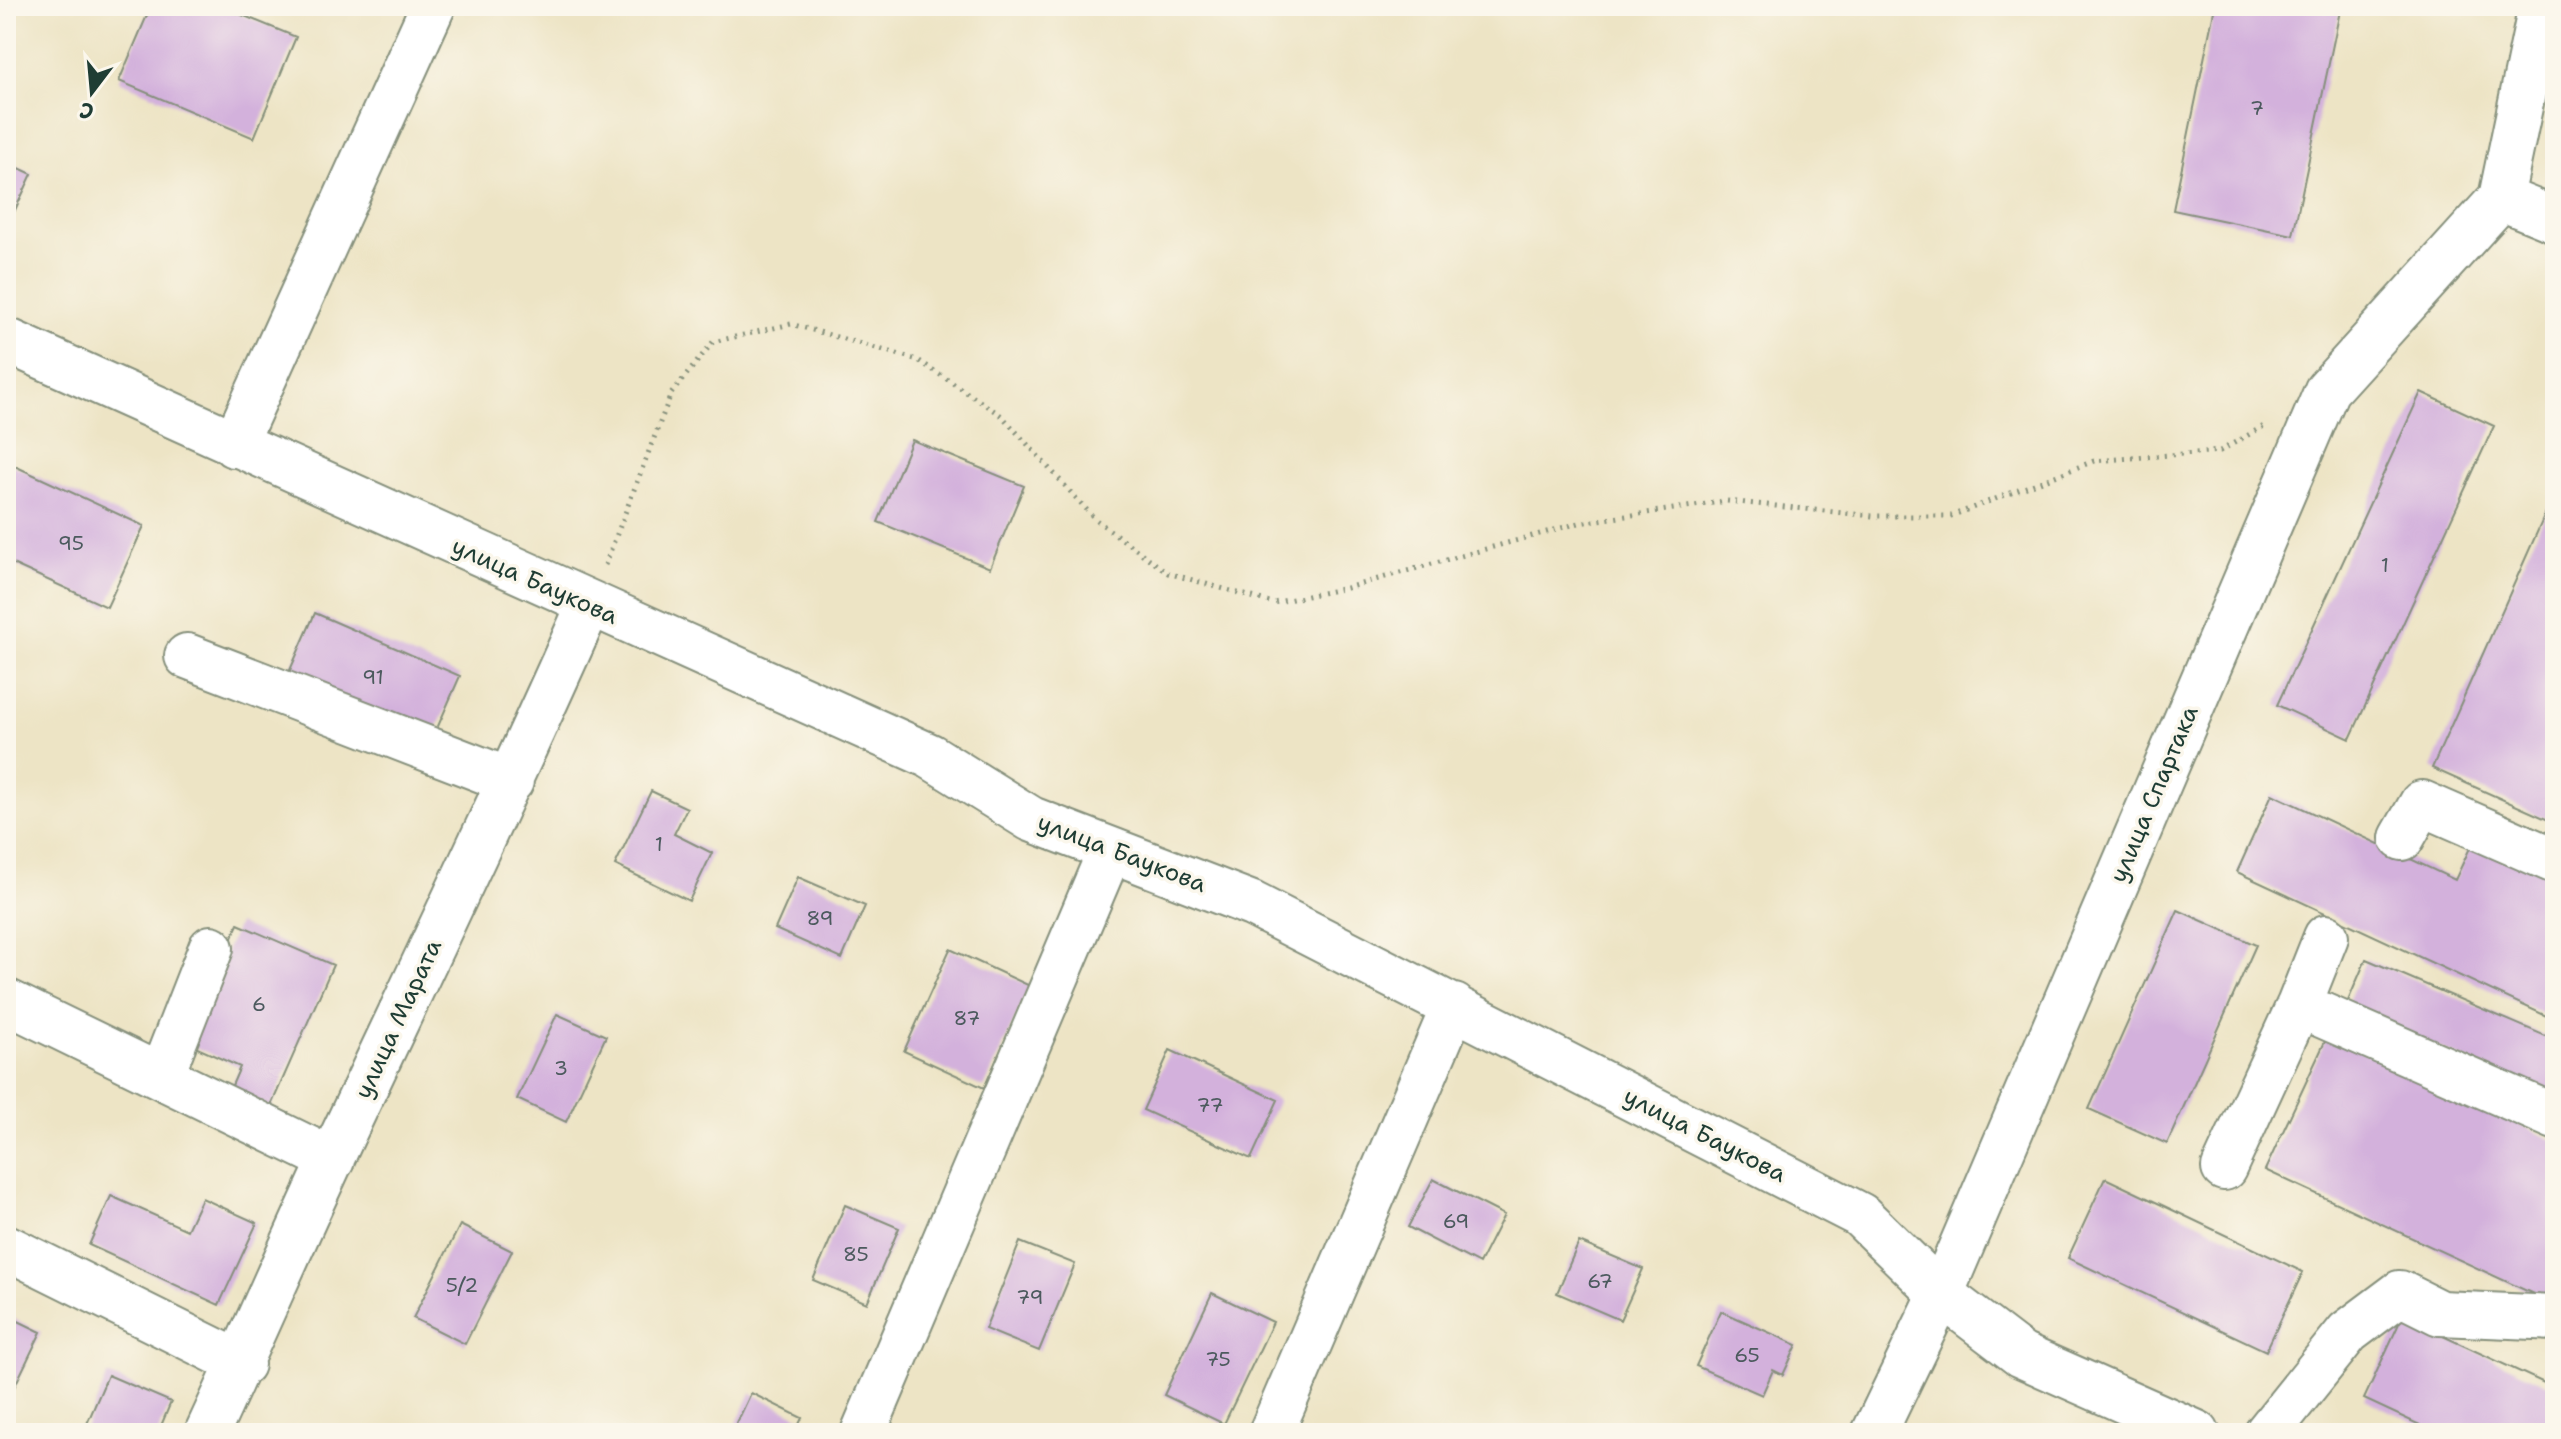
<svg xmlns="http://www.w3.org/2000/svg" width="2561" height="1439" viewBox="0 0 2561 1439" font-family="'Shantell Sans',sans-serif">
<rect width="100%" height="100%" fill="#fbf7ec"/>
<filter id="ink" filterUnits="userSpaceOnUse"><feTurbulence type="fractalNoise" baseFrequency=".0125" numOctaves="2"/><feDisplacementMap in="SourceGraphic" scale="16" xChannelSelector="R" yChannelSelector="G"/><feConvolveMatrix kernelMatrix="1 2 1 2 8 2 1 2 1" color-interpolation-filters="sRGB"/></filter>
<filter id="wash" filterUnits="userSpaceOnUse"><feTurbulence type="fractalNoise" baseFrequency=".006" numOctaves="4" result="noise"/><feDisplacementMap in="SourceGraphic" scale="32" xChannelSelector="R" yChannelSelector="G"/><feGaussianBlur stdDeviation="1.8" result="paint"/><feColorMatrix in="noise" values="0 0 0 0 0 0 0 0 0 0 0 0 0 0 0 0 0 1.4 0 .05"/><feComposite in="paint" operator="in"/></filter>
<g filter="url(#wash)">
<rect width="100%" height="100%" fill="#ede4c5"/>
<g id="blocks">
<!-- building -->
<path fill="#d3b1dc" d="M151,6H220L296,37L254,138L119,81Z
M2215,6H2341L2293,235L2173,210Z
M6,162L32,174L6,229Z
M2421,392L2494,426L2350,739L2277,705Z
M912,440L1024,486L990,568L878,522Z
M6,462L144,526L107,607L6,561Z
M2555,492V823L2432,768Z
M315,613L460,676L432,740L287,677Z
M651,791L687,808L674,834L712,853L689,901L615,865Z
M2272,794L2455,880L2476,835L2555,872V1020L2237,872Z
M798,877L865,906L842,959L775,929Z
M2178,910L2256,945L2167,1144L2089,1109Z
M238,924L333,965L270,1108L230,1090L240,1067L186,1043Z
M950,949L1030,986L984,1088L904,1051Z
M2366,959L2555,1040V1098L2345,1008Z
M557,1014L606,1036L566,1122L517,1099Z
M2328,1035L2555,1141L2553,1303L2265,1170Z
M1170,1050L1278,1100L1251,1159L1143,1110Z
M2105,1178L2303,1272L2266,1351L2068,1258Z
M1433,1179L1504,1215L1479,1264L1408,1227Z
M111,1196L187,1230L202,1198L257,1223L219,1305L89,1245Z
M845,1205L899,1228L867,1303L813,1280Z
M460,1225L512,1251L465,1344L413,1318Z
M1020,1242L1075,1264L1039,1351L985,1329Z
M1579,1242L1643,1269L1620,1320L1557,1293Z
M1212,1293L1273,1322L1224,1424L1164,1395Z
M1721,1311L1797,1345L1783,1375L1773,1370L1762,1395L1696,1366Z
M6,1315L41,1332L8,1400L6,1399Z
M2402,1317L2555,1388V1433H2437L2364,1399Z
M108,1375L171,1402L158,1433H83Z
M751,1393L802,1418L795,1433H732Z"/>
</g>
</g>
<g filter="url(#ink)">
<use href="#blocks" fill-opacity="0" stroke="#86907c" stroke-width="2"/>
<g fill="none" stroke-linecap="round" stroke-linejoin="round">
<defs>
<path id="minor" d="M2501,198L2541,6
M2501,198L2555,220
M6,340L930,756L1031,819L1252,904L1860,1215L1941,1294L2021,1355L2197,1433
M234,445L433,6
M187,656L511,781
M2402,838L2422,803L2555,861
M6,1001L332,1160
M2299,1005L2326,937
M161,1076L211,948
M2224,1168L2299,1005L2555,1117
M6,1247L242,1364
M207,1433C250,1341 290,1248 333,1156C419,973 507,791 589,605
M863,1433L1110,851
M1271,1433L1454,1006
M1874,1433L1941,1294L2327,390L2501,198
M2267,1433L2348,1332L2400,1293L2440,1313L2555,1318"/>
</defs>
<!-- minor casing -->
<use href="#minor" stroke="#86907c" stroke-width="48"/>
<!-- path -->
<path stroke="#86907c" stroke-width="5" stroke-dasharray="2 6" stroke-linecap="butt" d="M605,565L671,394L713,342L791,324L918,360L1002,416L1096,520L1168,573L1273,603L1346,588L1579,523L1727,501L1873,516H1951L2094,461L2220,451L2264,426"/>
<!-- minor -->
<use href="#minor" stroke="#fff" stroke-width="44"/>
</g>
</g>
<g text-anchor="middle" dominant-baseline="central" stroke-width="7" stroke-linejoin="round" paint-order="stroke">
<!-- number labels -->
<g font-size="20" fill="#4c5a5e">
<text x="2257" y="108">7</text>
<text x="71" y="543">95</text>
<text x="2385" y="565">1</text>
<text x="373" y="677">91</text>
<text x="659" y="844">1</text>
<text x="820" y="918">89</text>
<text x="259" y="1004">6</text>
<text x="967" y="1018">87</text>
<text x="561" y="1068">3</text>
<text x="1210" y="1105">77</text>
<text x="1456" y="1221">69</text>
<text x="856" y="1254">85</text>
<text x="1600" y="1281">67</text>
<text x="462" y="1285">5/2</text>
<text x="1030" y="1297">79</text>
<text x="1747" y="1355">65</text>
<text x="1218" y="1359">75</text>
</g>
<!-- street labels -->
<g font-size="24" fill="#1f3d34" stroke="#fbf7ec">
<text transform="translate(535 581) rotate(24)">улица Баукова</text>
<text transform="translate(2154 794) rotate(-67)">улица Спартака</text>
<text transform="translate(1122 853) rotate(21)">улица Баукова</text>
<text transform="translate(398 1019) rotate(-65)">улица Марата</text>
<text transform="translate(1705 1135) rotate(27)">улица Баукова</text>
</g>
</g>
<!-- margin -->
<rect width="2561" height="1439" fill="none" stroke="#fbf7ec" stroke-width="32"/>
<!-- north arrow -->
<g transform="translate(92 92) rotate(196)" stroke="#fbf7ec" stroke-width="6" paint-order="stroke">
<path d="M0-6L14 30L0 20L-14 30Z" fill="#1f3d34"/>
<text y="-12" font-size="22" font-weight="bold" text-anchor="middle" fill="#1f3d34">С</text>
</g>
</svg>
